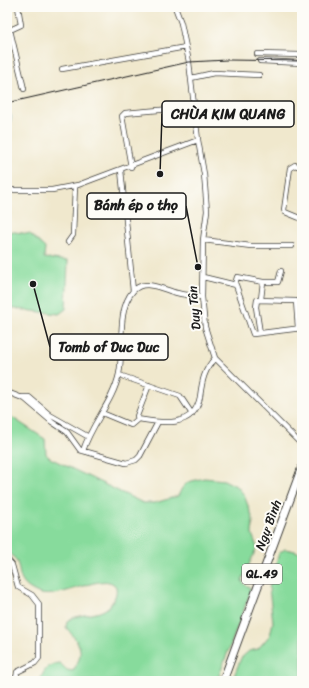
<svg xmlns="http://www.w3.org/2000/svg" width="309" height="688" viewBox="0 0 309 688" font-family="Sriracha,sans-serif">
<rect width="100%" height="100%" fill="#fdfcf7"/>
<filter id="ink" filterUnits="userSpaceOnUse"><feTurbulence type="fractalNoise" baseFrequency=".025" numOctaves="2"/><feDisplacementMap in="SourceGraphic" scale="8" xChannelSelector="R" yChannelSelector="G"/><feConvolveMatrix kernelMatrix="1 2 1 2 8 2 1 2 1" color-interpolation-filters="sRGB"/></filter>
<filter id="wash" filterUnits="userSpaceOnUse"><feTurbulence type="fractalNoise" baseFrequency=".012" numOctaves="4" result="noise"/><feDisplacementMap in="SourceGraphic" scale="16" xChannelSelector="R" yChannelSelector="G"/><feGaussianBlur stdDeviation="0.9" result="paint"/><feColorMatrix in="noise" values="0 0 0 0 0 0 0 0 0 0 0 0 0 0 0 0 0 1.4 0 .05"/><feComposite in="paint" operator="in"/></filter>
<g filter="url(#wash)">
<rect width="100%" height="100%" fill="#f0e8cd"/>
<!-- green -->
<path fill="#87db9c" stroke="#527c5c" d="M7,231L30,234L45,248L44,258L68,261L66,309L59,314L7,308V271L9,260L7,255Z
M7,414L45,439L46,454L50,458L143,503H155L178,496L182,488L188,482L204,478L224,480L238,487L244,495L253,519L252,534L257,547L242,580L244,584L250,588V593L217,681H40C43,671 49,663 60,663L67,670L73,671C86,650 80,645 66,627L67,621C83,610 104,620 114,599C116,595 117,591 116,587C106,569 59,602 38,593C8,580 29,565 7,552Z
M285,549L295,551L302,554V681H232L241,658L249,651L258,649L270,635L273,622L269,588L279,553Z"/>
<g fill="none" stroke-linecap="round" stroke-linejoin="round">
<!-- stream -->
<path stroke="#4ba4c9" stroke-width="1" d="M7,71L9,78L7,83
M7,108L11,116L10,126L7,127"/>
</g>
</g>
<g filter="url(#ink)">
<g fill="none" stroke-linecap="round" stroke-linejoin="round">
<defs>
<path id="minor" d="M18,7L21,25L10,30L24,89
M175,7L181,23L189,62L198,140L204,174L207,211L203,240L202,297L205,327L215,358L302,445
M257,54L302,55
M260,61L302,63
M62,69L186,47
M191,78L214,73L259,75
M131,167L122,116L125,113L182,108L194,104
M302,168L295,165L290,168L284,210L285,212L302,219
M7,190H52L78,185L198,140
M203,240L251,246H292
M68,242L73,235L75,186
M203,277L236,285L253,334L302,328
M235,284L237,277L263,282H278L281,271
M133,291C145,278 164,290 177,293C185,295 194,296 202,297
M261,299L263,282
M260,333L256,307L257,300L296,301L298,328
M119,375L180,396L192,414
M149,385L137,416L138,419C161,423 194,429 200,397C202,381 204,370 215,358
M7,392L25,399L52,422L67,432L80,450L126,463L136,460L140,456L158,422
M22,397H29L50,415L87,436
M102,413L131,425L138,419
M83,451C91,424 113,402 119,374C124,350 116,310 133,291L121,170
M7,559L12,565L18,587L32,595L39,604V658L35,663L17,672L16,681
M7,678H15"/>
<path id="highway" d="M223,681L302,467"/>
</defs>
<!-- minor casing -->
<use href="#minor" stroke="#3c3b37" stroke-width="6"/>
<!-- highway casing -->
<use href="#highway" stroke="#3c3b37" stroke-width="9"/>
<!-- minor -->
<use href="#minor" stroke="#fff" stroke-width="4.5"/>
<!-- highway -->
<use href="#highway" stroke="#fff" stroke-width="7"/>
<!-- rail -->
<path stroke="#1c1c1c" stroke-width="1" d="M7,103L189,62L227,60L302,61"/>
</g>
</g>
<g text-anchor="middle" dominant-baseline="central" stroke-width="4" stroke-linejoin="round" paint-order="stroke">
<!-- shield labels -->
<rect fill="#fdfcf7" stroke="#605f5e" stroke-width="1" x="242" y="564" width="40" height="20" rx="3"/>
<g font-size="12" font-weight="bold" fill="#1c1c1c">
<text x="262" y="574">QL.49</text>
</g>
<!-- street labels -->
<g font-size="13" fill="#1c1c1c" stroke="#fdfcf7">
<text transform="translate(194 308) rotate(-95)">Duy Tân</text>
<text transform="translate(268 525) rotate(-70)">Ngự Bình</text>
</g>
</g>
<!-- callouts -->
<path fill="none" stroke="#1c1c1c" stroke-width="1.5" d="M160 174L162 114M198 267L186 206M33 284L50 347"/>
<g fill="#1c1c1c" stroke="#fdfcf7" stroke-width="1.5">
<circle cx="160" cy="174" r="4"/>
<circle cx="198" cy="267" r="4"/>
<circle cx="33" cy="284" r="4"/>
</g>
<g fill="#fdfcf7" stroke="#1c1c1c" stroke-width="1.5">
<rect x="162" y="101" width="132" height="26" rx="4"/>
<rect x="87" y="193" width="99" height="26" rx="4"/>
<rect x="50" y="334" width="118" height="26" rx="4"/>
</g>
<g font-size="14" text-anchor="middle" font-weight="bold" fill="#1c1c1c">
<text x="228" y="119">CHÙA KIM QUANG</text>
<text x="136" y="210">Bánh ép o thọ</text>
<text x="109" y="352">Tomb of Duc Duc</text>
</g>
<!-- margin -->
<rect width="309" height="688" fill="none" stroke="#fdfcf7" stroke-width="24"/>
</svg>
